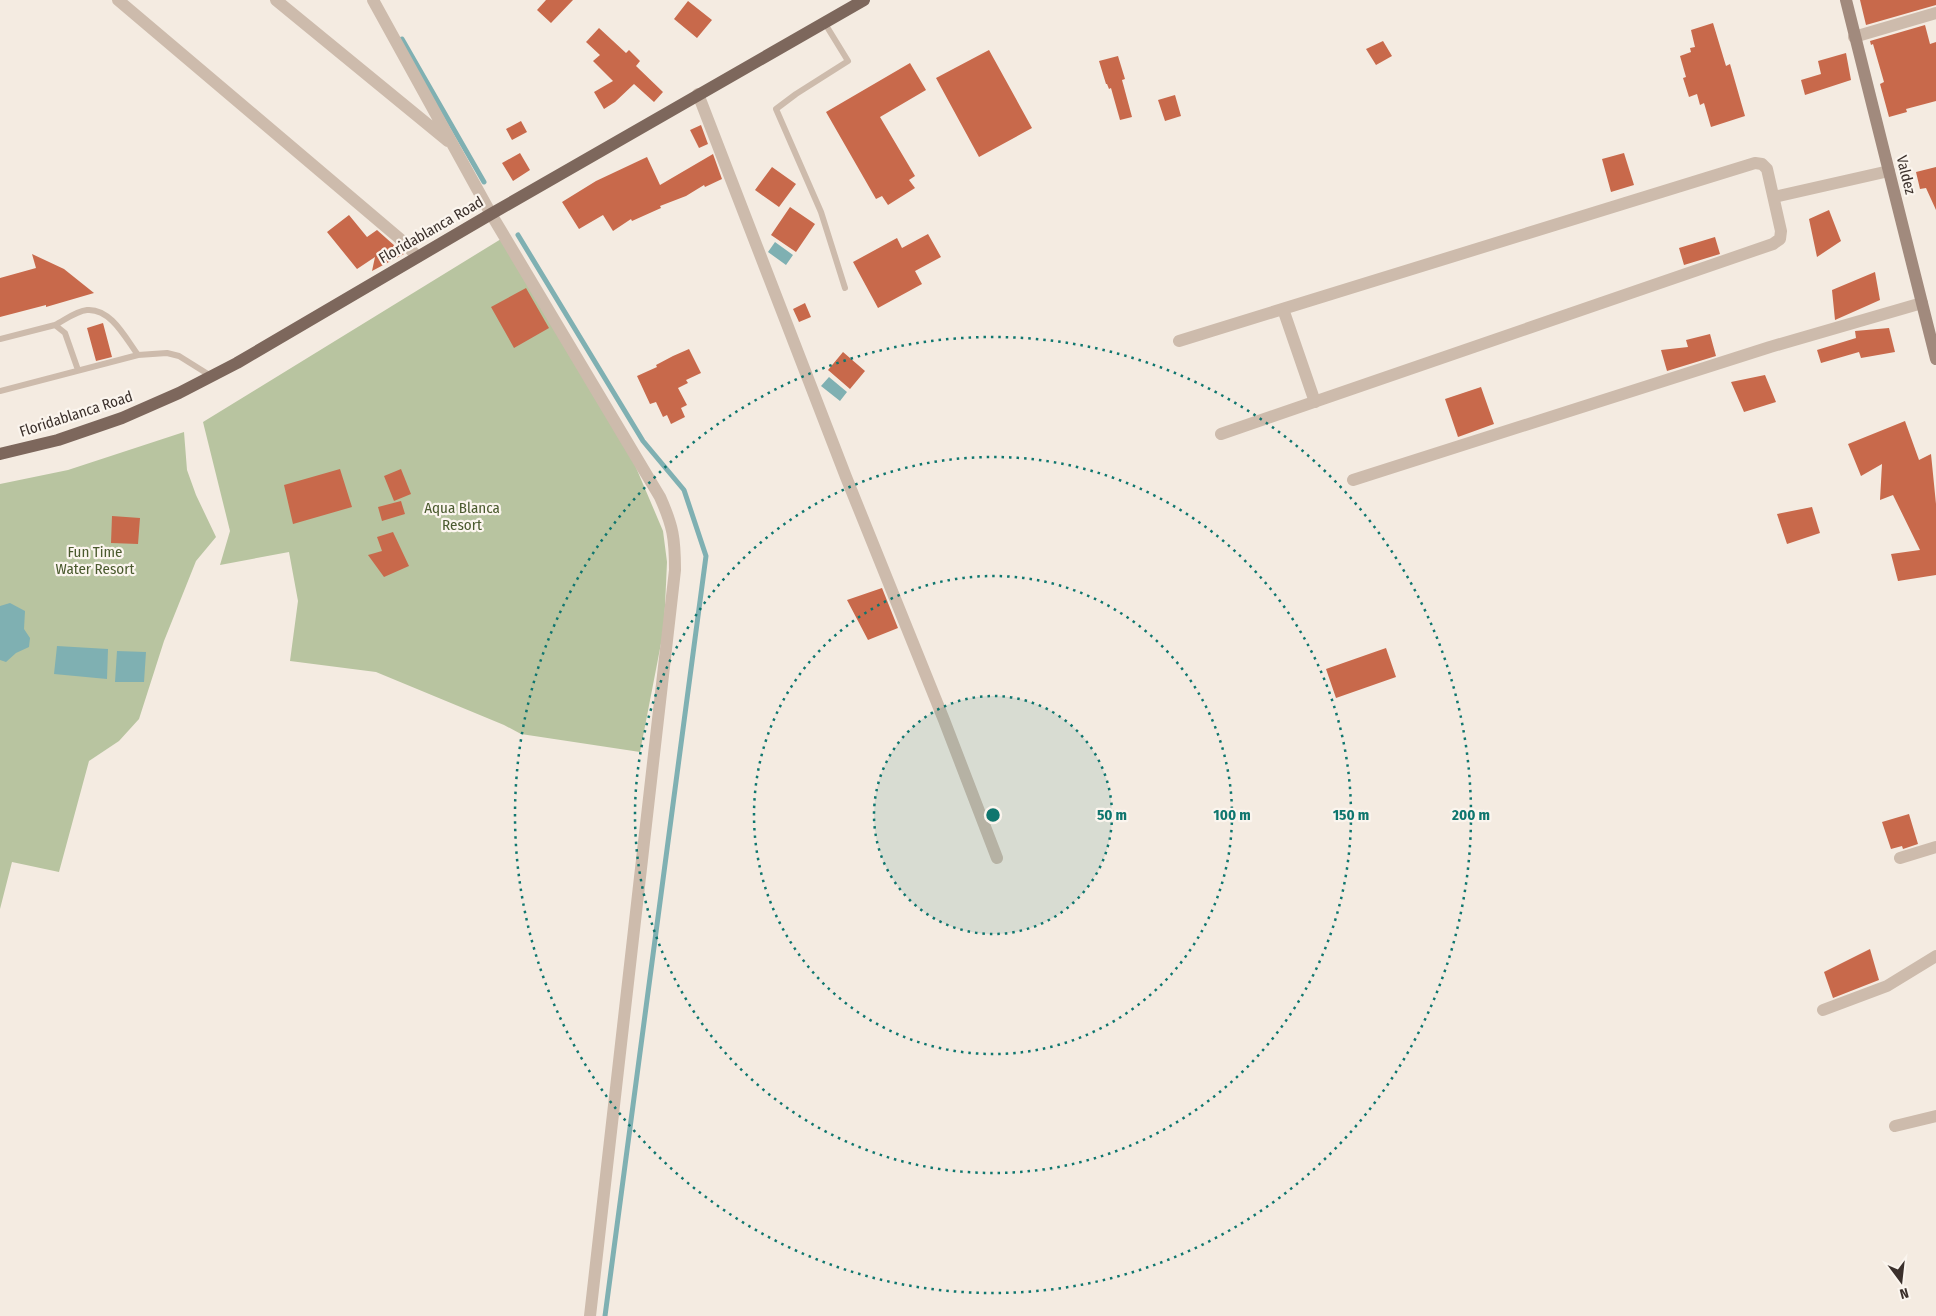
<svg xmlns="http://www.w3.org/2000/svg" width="1936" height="1316" viewBox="0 0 1936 1316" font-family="'Fira Sans Condensed',sans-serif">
<rect width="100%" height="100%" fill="#f4ebe1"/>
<!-- green -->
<path fill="#b8c4a0" d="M501,239L629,451L663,531L667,562L664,628L640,752L521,734L504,725L376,672L290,661L298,601L289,552L220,565L230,531L203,422Z
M184,432L187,470L196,495L216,537L196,561L164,641L139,719L119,741L89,761L59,872L12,862L0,909V484L68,470Z"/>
<!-- water -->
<path fill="#7fb0b2" d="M775,242L793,255L786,265L768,252Z
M829,377L847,392L840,401L821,386Z
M10,603L25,611L24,629L30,638L29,647L16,653L6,662L0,660V606Z
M57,646L108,649L107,679L54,674Z
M117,651L146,652L144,682H115Z"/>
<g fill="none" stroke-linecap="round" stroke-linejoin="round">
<!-- stream -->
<path stroke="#7fb0b2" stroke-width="5" d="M402,39L484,182
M518,235L643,441L684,490L706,556L605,1316"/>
</g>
<!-- building -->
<path fill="#c8694b" d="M546,0H573L551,23L537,10Z
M1860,0H1936V5L1866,25Z
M688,1L712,20L697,38L674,19Z
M1713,23L1726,66L1730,64L1745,116L1711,127L1704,103L1700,105L1697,94L1689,97L1683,78L1686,77L1680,56L1691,52L1690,48L1695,47L1691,30Z
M1925,25L1930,44L1936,42V101L1906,109L1907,112L1889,117L1880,84L1884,82L1873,44L1871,45L1870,41Z
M599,28L626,53L629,50L640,61L636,66L663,92L654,102L634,84L615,102L604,109L594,92L613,81L593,61L600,55L586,42Z
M1383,41L1392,56L1376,65L1366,49Z
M989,50L1032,128L979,157L936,78Z
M1846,53L1851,80L1805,95L1801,80L1821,74L1818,61Z
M1118,56L1125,79L1122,80L1132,117L1120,120L1111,88L1109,89L1107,84H1106L1099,61Z
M910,63L926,90L880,117L915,176L909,180L915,188L888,205L882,196L876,199L826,112Z
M1175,95L1181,116L1165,121L1158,100Z
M521,121L527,132L512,140L506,129Z
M701,125L708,144L699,148L690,130Z
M520,153L530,170L513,181L502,163Z
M1624,153L1634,185L1611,192L1602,159Z
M713,154L722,179L705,187L704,185L686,196L660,206L661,208L632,221L631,219L613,231L603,215L579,229L562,202L596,181L647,157L660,185Z
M772,167L796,184L779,207L755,190Z
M1936,167V210L1926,188L1920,189L1916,172Z
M790,207L815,224L796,252L771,235Z
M1829,210L1841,241L1817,257L1809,219Z
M349,215L367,237L377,230L404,254L372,271L375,257L357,269L327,232Z
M928,234L941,257L915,271L922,284L878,308L853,262L897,238L902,248Z
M1715,237L1720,254L1684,265L1679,248Z
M32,254L64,269L94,293L46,307V305L0,317V278L36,268Z
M1875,272L1880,300L1835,320L1832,290Z
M526,288L549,328L514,348L491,307Z
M805,303L811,317L799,322L793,309Z
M103,323L112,357L96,361L87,328Z
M1889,328L1895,352L1861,358L1859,352L1821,363L1817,350L1856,338L1855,331Z
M1710,334L1716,356L1667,371L1661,350L1688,347L1686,340Z
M689,349L701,373L686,380L688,383L678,388L687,405L681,408L685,417L671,424L667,415L663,417L656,402L650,404L637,376L657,367L656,365L673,356Z
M843,352L865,371L850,389L828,370Z
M1765,375L1776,402L1744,412L1731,382Z
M1481,387L1494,424L1458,437L1445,399Z
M1905,421L1919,460L1931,454L1936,504V575L1898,581L1891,554L1920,550L1893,495L1880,500L1882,464L1861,476L1848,444Z
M340,469L352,507L293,524L284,485Z
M401,469L411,494L394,501L384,476Z
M401,501L405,514L382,521L378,507Z
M1812,507L1820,533L1787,544L1777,514Z
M112,516L140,518L138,544L111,543Z
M393,532L409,566L384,577L368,555L382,551L377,537Z
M882,588L898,628L868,640L847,600Z
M1386,648L1396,677L1336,698L1326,669Z
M1909,814L1918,844L1903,849L1902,846L1891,849L1882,822Z
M1870,949L1879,980L1833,998L1824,972Z"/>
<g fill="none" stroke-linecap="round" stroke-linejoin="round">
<!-- lane -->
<path stroke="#cdbbac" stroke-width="6" d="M824,22L848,61L796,94L776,109L821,212L845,288
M55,325C65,320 76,311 87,310C111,308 126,339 138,355
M0,339L55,325L65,333L78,370
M0,391L138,355L167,353L179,356L211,376"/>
<!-- street -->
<path stroke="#cdbbac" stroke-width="12" d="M118,0L406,244L417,257
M276,0L448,141
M373,0L491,214L660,497C673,526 675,538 675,570L590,1316
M1854,37L1936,13
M698,94L846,477L944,720L997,858
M1774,197L1889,171
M1283,309L1315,402
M1179,341L1755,163L1762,164L1767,169L1781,231L1780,239L1773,244L1221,434
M1353,480L1770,347L1922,303
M1900,858L1936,847
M1823,1010L1887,986L1936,956
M1895,1126L1936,1116"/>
<!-- secondary -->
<path stroke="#a18a7d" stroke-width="12" d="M1846,0L1936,359"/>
<!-- primary -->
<path stroke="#7d675c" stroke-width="12" d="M0,454L58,440L122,418L179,393L237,363L491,214L864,0"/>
</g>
<!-- distance rings -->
<circle cx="993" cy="815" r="119" fill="#0f766e" fill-opacity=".12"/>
<g fill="none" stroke="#0f766e" stroke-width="2.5" stroke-dasharray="2.5 5">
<circle cx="993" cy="815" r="119"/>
<circle cx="993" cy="815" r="239"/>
<circle cx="993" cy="815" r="358"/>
<circle cx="993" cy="815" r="478"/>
</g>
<g text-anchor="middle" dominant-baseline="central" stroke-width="4.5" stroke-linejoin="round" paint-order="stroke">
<!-- street labels -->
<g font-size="15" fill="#3b302b" stroke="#fbf5ee">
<text transform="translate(1906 175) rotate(76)">Valdez</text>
<text transform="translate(431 230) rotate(-30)">Floridablanca Road</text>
<text transform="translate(76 414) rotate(-18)">Floridablanca Road</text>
</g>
<!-- park labels -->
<g font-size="15" fill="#4a5a2e" stroke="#fbf5ee">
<text x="462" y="508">Aqua Blanca<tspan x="462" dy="17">Resort</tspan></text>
<text x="95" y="552">Fun Time<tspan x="95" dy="17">Water Resort</tspan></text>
</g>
</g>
<circle cx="993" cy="815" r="8" fill="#0f766e" stroke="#fbf5ee" stroke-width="2.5"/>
<g font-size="15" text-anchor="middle" font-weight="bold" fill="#0f766e" stroke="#fbf5ee" stroke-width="4.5" stroke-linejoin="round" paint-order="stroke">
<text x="1112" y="820">50 m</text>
<text x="1232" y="820">100 m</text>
<text x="1351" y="820">150 m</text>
<text x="1471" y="820">200 m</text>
</g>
<!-- north arrow -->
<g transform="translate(1901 1281) rotate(165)" stroke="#fbf5ee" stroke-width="4" paint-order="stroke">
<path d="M0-4L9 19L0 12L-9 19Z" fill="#3b302b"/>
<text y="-8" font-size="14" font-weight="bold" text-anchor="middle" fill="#3b302b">N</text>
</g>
</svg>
